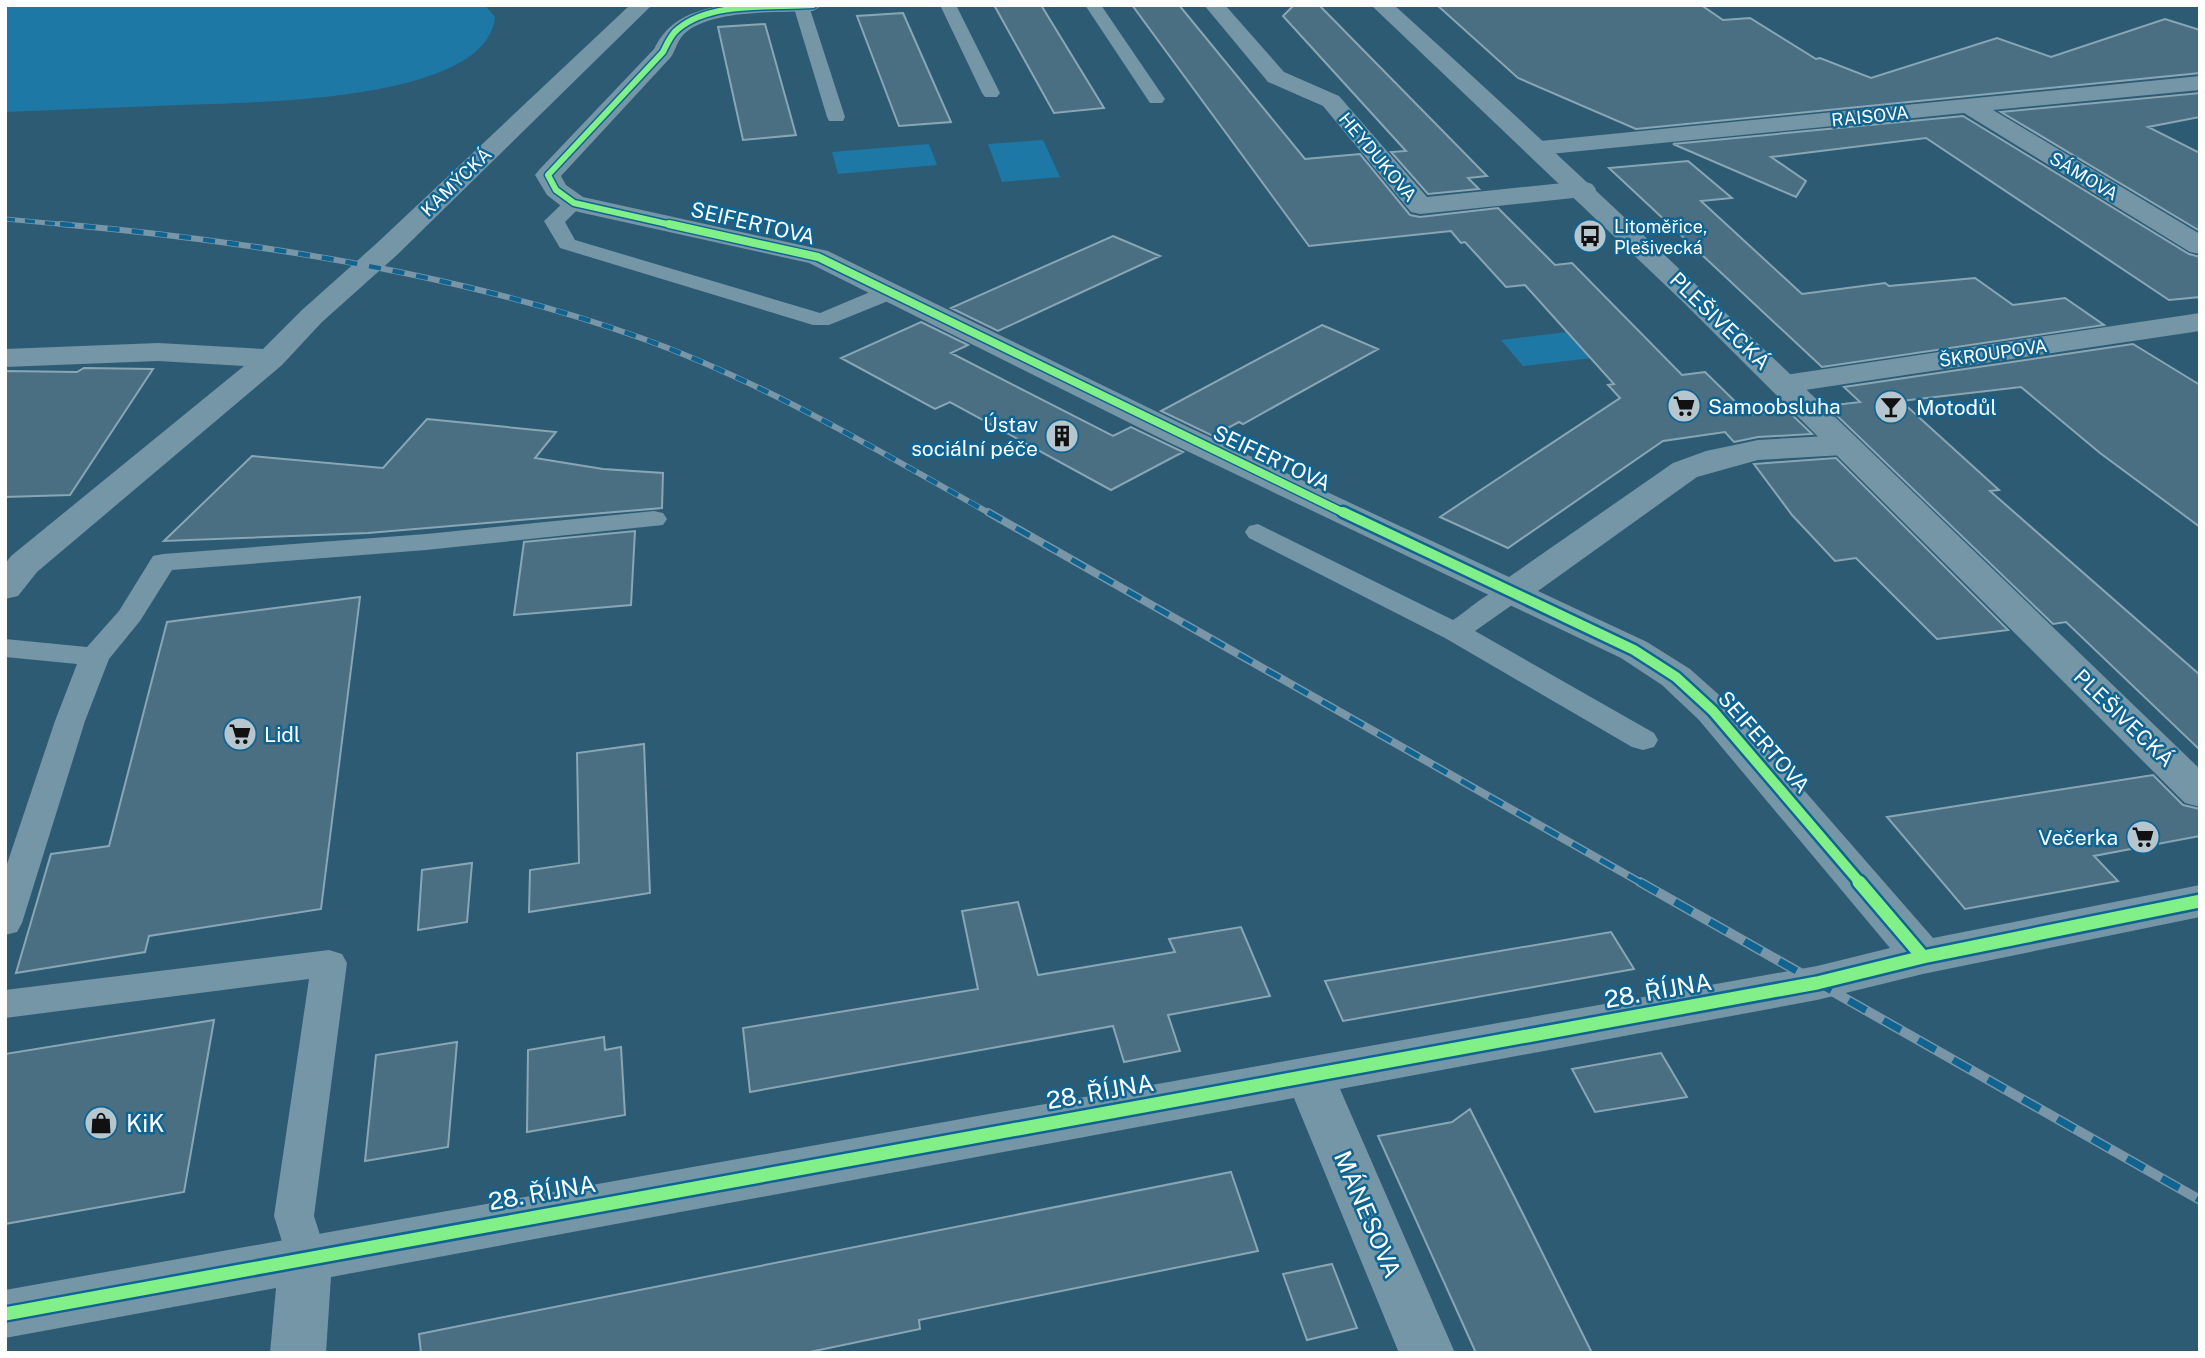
<svg xmlns="http://www.w3.org/2000/svg" width="2205" height="1358" viewBox="0 0 2205 1358" font-family="'Public Sans',sans-serif">
<rect width="100%" height="100%" fill="#2d5b74"/>
<!-- green -->
<path fill="#1d78a6" d="M5,5H485L495,17C487,104 244,102 180,105C122,107 64,110 5,112Z
M1043,140L1060,177L1002,182L988,144Z
M929,144L937,165L838,174L832,152Z
M1601,328L1626,354L1523,366L1501,340Z"/>
<!-- building -->
<path fill="#4a6f83" stroke="#89a6b5" stroke-width="2" d="M994,5H1041L1104,108L1054,113Z
M1132,5H1179L1305,159L1360,154L1410,215L1420,217L1498,208L1555,265L1572,263L1682,375L1705,372L1749,415L1788,411L1812,434L1758,437L1734,442L1725,432L1663,441L1508,548L1440,517L1620,398L1608,385L1614,384L1525,285L1506,287L1465,242L1461,243L1451,231L1309,246Z
M1294,5H1319L1487,176L1468,178L1479,189L1428,194L1391,152L1406,151L1283,16Z
M1437,5H1701L1723,20L1750,18L1816,59L1820,58L1871,78L1997,38L2051,57L2165,19L2200,30V73L1636,129L1518,78Z
M903,13L951,122L899,126L857,16Z
M765,24L796,135L743,140L718,27Z
M2200,93V117L2148,127L2200,153V231L2001,112Z
M1963,116L2189,254L2200,257V297L2169,300L1926,138L1771,157L1806,181L1796,197L1673,144Z
M1688,161L1732,198L1701,201L1802,294L1885,283L1889,286L1975,278L2013,305L2065,298L2104,325L1822,367L1609,168Z
M1113,236L1160,256L998,331L951,308Z
M921,322L968,345L951,353L1113,436L1131,427L1183,452L1111,490L950,402L935,409L841,358Z
M1322,325L1378,349L1243,424L1239,422L1213,436L1161,411Z
M2133,344L2200,385V527L2100,453L2021,387L1901,401L1999,490L1990,491L2200,675V750L2066,622L2053,624L1827,406L1860,402L1844,387Z
M84,368L153,369L70,495L5,497V371L77,372Z
M427,419L556,432L535,458L603,469L663,473L662,508L368,533L164,541L252,456L383,468Z
M1836,458L2008,630L1937,639L1856,558L1835,561L1792,515L1754,464Z
M635,531L631,605L514,615L524,542Z
M360,597L321,909L149,936L145,952L16,973L51,854L109,846L167,622Z
M644,744L650,893L529,912L530,870L579,863L577,753Z
M2153,775L2183,805L2200,809V836L2094,856L2118,881L1965,909L1887,817Z
M472,863L467,922L418,930L422,870Z
M1018,902L1038,975L1175,952L1169,939L1241,927L1270,996L1168,1015L1180,1051L1124,1062L1113,1026L750,1092L743,1028L978,989L962,911Z
M1611,932L1634,969L1343,1021L1325,981Z
M214,1020L184,1192L5,1224V1054Z
M604,1037L605,1050L621,1047L625,1115L527,1132L528,1050Z
M457,1042L448,1147L365,1161L376,1055Z
M1661,1053L1687,1097L1595,1112L1572,1069Z
M1470,1109L1524,1216L1592,1353H1476L1378,1136L1452,1122Z
M1231,1172L1258,1251L919,1320L920,1329L805,1353H421L419,1334Z
M1332,1264L1357,1328L1307,1340L1283,1274Z"/>
<g fill="none" stroke-linecap="round" stroke-linejoin="round">
<!-- service -->
<path fill="#7496a7" fill-rule="evenodd" d="M793,5L809,6L845,117L843,121H829L827,117Z
M940,5H956L1000,93L997,97H985L982,93Z
M1085,5H1101L1165,99L1162,103H1150Z
M574,197L584,203L565,222L575,240L820,313L882,287L890,285L901,292L898,297L829,325H813L560,248L544,221L567,199Z
M654,511L663,513L667,519L663,525L426,550L172,570L140,621L109,659L85,721L22,923L17,932L5,935V870L55,721L77,664L5,657V639L87,647L119,611L153,556L163,554L426,534Z
M1258,524L1453,620C1473,607 1498,580 1522,586L1526,592L1522,598L1475,631L1654,733L1658,740L1654,747L1643,750L1632,747L1445,638L1249,538L1245,532L1249,526Z
M329,950L342,954L347,963L314,1216L327,1257L321,1270L306,1275L291,1270L274,1216L309,979L5,1018V990Z"/>
<!-- minor -->
<path fill="#7496a7" fill-rule="evenodd" d="M630,5H652L397,255L322,322L282,365L37,572L18,596L5,599V564L11,556L244,366L158,361L5,367V349L158,343L263,349L302,310L377,243Z
M723,5H823L813,11C777,13 713,9 685,33C678,39 676,49 671,57L561,176L566,185L583,197L828,251L1190,428L1509,577L1673,463L1706,451L1758,440L1844,435L1855,438L1860,445L1855,452L1844,455L1758,460L1697,477L1538,591L1647,642L1690,669L1727,702L1933,938L2200,885V917L1923,974L1817,1000L1340,1089L1455,1353H1399L1294,1098L331,1277L326,1353H270L276,1288L5,1338V1290L1817,966L1890,948L1699,720L1662,685L1621,658L1168,442L809,263L565,209L547,195L535,175L539,170L654,49C669,19 691,12 723,5Z
M1204,5H1225L1284,72L1339,96L1427,197L1583,181L1592,184L1596,189L1592,194L1583,197L1420,214L1411,212L1323,106L1268,82Z
M2200,76V90L1993,110L2200,234V254L2190,252L1964,113L1540,155L1531,153L1528,148L1531,143L1540,141Z
M2200,313V331L1785,393L1774,391L1770,384L1774,377L1785,375Z"/>
<!-- tertiary -->
<path fill="#7496a7" fill-rule="evenodd" d="M1371,5H1394C1669,253 1933,512 2200,769V807L2185,803L1683,302Z"/>
<defs>
<path id="rail-far3" d="M5,219L80,226"/>
<path id="rail-far2" d="M60,224C250,241 462,274 641,338C764,382 877,450 991,514"/>
<path id="rail-far1" d="M988,512L1643,884"/>
<path id="rail" d="M1640,882L2200,1200"/>
</defs>
<!-- rail-far3 casing -->
<use href="#rail-far3" stroke="#7896a7" stroke-width="5"/>
<!-- rail-far2 casing -->
<use href="#rail-far2" stroke="#7896a7" stroke-width="6"/>
<!-- rail-far1 casing -->
<use href="#rail-far1" stroke="#7896a7" stroke-width="8"/>
<!-- rail casing -->
<use href="#rail" stroke="#7896a7" stroke-width="10"/>
<!-- rail-far3 -->
<use href="#rail-far3" stroke="#106491" stroke-width="3.5" stroke-dasharray="10" stroke-linecap="butt"/>
<!-- rail-far2 -->
<use href="#rail-far2" stroke="#106491" stroke-width="4.5" stroke-dasharray="12" stroke-linecap="butt"/>
<!-- rail-far1 -->
<use href="#rail-far1" stroke="#106491" stroke-width="5" stroke-dasharray="16" stroke-linecap="butt"/>
<!-- rail -->
<use href="#rail" stroke="#106491" stroke-width="7" stroke-dasharray="20" stroke-linecap="butt"/>
<defs>
<path id="cycleway-far3" d="M676,226L574,203L556,190L548,175L663,52C667,44 671,34 678,29C711,1 772,8 813,5"/>
<path id="cycleway-far2" d="M669,224L818,257L1346,514"/>
<path id="cycleway-far1" d="M1343,512L1634,650L1676,677L1713,711L1861,884"/>
<path id="cycleway" d="M1859,882L1923,957
M5,1314L1817,983L1923,957L2200,901"/>
</defs>
<!-- cycleway-far3 casing -->
<use href="#cycleway-far3" stroke="#106491" stroke-width="9"/>
<!-- cycleway-far2 casing -->
<use href="#cycleway-far2" stroke="#106491" stroke-width="11"/>
<!-- cycleway-far1 casing -->
<use href="#cycleway-far1" stroke="#106491" stroke-width="15"/>
<!-- cycleway casing -->
<use href="#cycleway" stroke="#106491" stroke-width="18"/>
<!-- cycleway-far3 -->
<use href="#cycleway-far3" stroke="#82f089" stroke-width="6"/>
<!-- cycleway-far2 -->
<use href="#cycleway-far2" stroke="#82f089" stroke-width="8"/>
<!-- cycleway-far1 -->
<use href="#cycleway-far1" stroke="#82f089" stroke-width="10"/>
<!-- cycleway -->
<use href="#cycleway" stroke="#82f089" stroke-width="13"/>
</g>
<!-- icons -->
<defs>
<symbol id="bus-disc" viewBox="-11 -11 22 22"><circle r="9.5" fill="#b6c6ce" stroke="#106491"/><path d="M-5-6H5V4H4V6H2V4H-2V6H-4V4H-5ZM-3.5-4V0h7V-4ZM-3.5 1.2v1.5H-2V1.2ZM2 1.2v1.5H3.5V1.2Z" fill="#111"/></symbol>
<symbol id="supermarket-disc" viewBox="-11 -11 22 22"><circle r="9.5" fill="#b6c6ce" stroke="#106491"/><path d="M-6-5.5h2.5l.6 2H6L4.5 2H-2.5L-4.4-4H-6ZM-1.5 3.2a1.3 1.3 0 1 0 .1 0ZM3 3.2a1.3 1.3 0 1 0 .1 0Z" fill="#111"/></symbol>
<symbol id="bar-disc" viewBox="-11 -11 22 22"><circle r="9.5" fill="#b6c6ce" stroke="#106491"/><path d="M-6-5H6L.8 .8V4.5H3.5V6h-7V4.5H-.8V.8Z" fill="#111"/></symbol>
<symbol id="building-disc" viewBox="-11 -11 22 22"><circle r="9.5" fill="#b6c6ce" stroke="#106491"/><path d="M-4-6H4V6H1V3H-1V6H-4ZM-2.5-4.3h1.7v1.8h-1.7ZM.8-4.3h1.7v1.8H.8ZM-2.5-1h1.7V.8h-1.7ZM.8-1h1.7V.8H.8Z" fill="#111"/></symbol>
<symbol id="shop-disc" viewBox="-11 -11 22 22"><circle r="9.5" fill="#b6c6ce" stroke="#106491"/><path d="M-5-2.5h2.3a2.7 3.5 0 0 1 5.4 0H5L5.5 6h-11ZM-1.5-2.5h3a1.5 2.3 0 0 0-3 0Z" fill="#111"/></symbol>
</defs>
<g fill-rule="evenodd">
<use href="#bus-disc" x="1571" y="217" width="38" height="38"/>
<use href="#supermarket-disc" x="1665" y="387" width="38" height="38"/>
<use href="#bar-disc" x="1872" y="388" width="38" height="38"/>
<use href="#building-disc" x="1043" y="417" width="38" height="38"/>
<use href="#supermarket-disc" x="221" y="715" width="38" height="38"/>
<use href="#supermarket-disc" x="2124" y="818" width="38" height="38"/>
<use href="#shop-disc" x="82" y="1104" width="38" height="38"/>
</g>
<g text-anchor="middle" dominant-baseline="central" stroke-width="5" stroke-linejoin="round" paint-order="stroke">
<!-- far-street labels -->
<g font-size="18" fill="#fff" stroke="#106491">
<text transform="translate(1870 116) rotate(-6)">RAISOVA</text>
<text transform="translate(1378 157) rotate(50)">HEYDUKOVA</text>
<text transform="translate(2084 176) rotate(31)">SÁMOVA</text>
<text transform="translate(456 182) rotate(-44)">KAMÝCKÁ</text>
<text transform="translate(1993 353) rotate(-8)">ŠKROUPOVA</text>
</g>
<!-- far-poi labels -->
<g font-size="18" fill="#fff" stroke="#106491" text-anchor="start">
<text x="1614" y="226">Litoměřice,<tspan x="1614" dy="21">Plešivecká</tspan></text>
</g>
<!-- street labels -->
<g font-size="21" fill="#fff" stroke="#106491">
<text transform="translate(753 223) rotate(13)">SEIFERTOVA</text>
<text transform="translate(1720 321) rotate(44)">PLEŠIVECKÁ</text>
<text transform="translate(1272 458) rotate(25)">SEIFERTOVA</text>
<text transform="translate(2124 718) rotate(44)">PLEŠIVECKÁ</text>
<text transform="translate(1764 742) rotate(49)">SEIFERTOVA</text>
</g>
<!-- poi labels -->
<g font-size="21" fill="#fff" stroke="#106491" text-anchor="start">
<text x="1708" y="406">Samoobsluha</text>
<text x="1916" y="407">Motodůl</text>
<text x="1038" y="424" text-anchor="end">Ústav<tspan x="1038" dy="24">sociální péče</tspan></text>
<text x="264" y="734">Lidl</text>
<text x="2118" y="837" text-anchor="end">Večerka</text>
</g>
<!-- near-street labels -->
<g font-size="24" fill="#fff" stroke="#106491">
<text transform="translate(1658 990) rotate(-10)">28. ŘÍJNA</text>
<text transform="translate(1100 1091) rotate(-10)">28. ŘÍJNA</text>
<text transform="translate(542 1192) rotate(-10)">28. ŘÍJNA</text>
<text transform="translate(1368 1214) rotate(67)">MÁNESOVA</text>
</g>
<!-- near-poi labels -->
<g font-size="24" fill="#fff" stroke="#106491" text-anchor="start">
<text x="126" y="1123">KiK</text>
</g>
</g>
<!-- border -->
<rect width="2205" height="1358" fill="none" stroke="#ffffff" stroke-width="14"/>
</svg>
